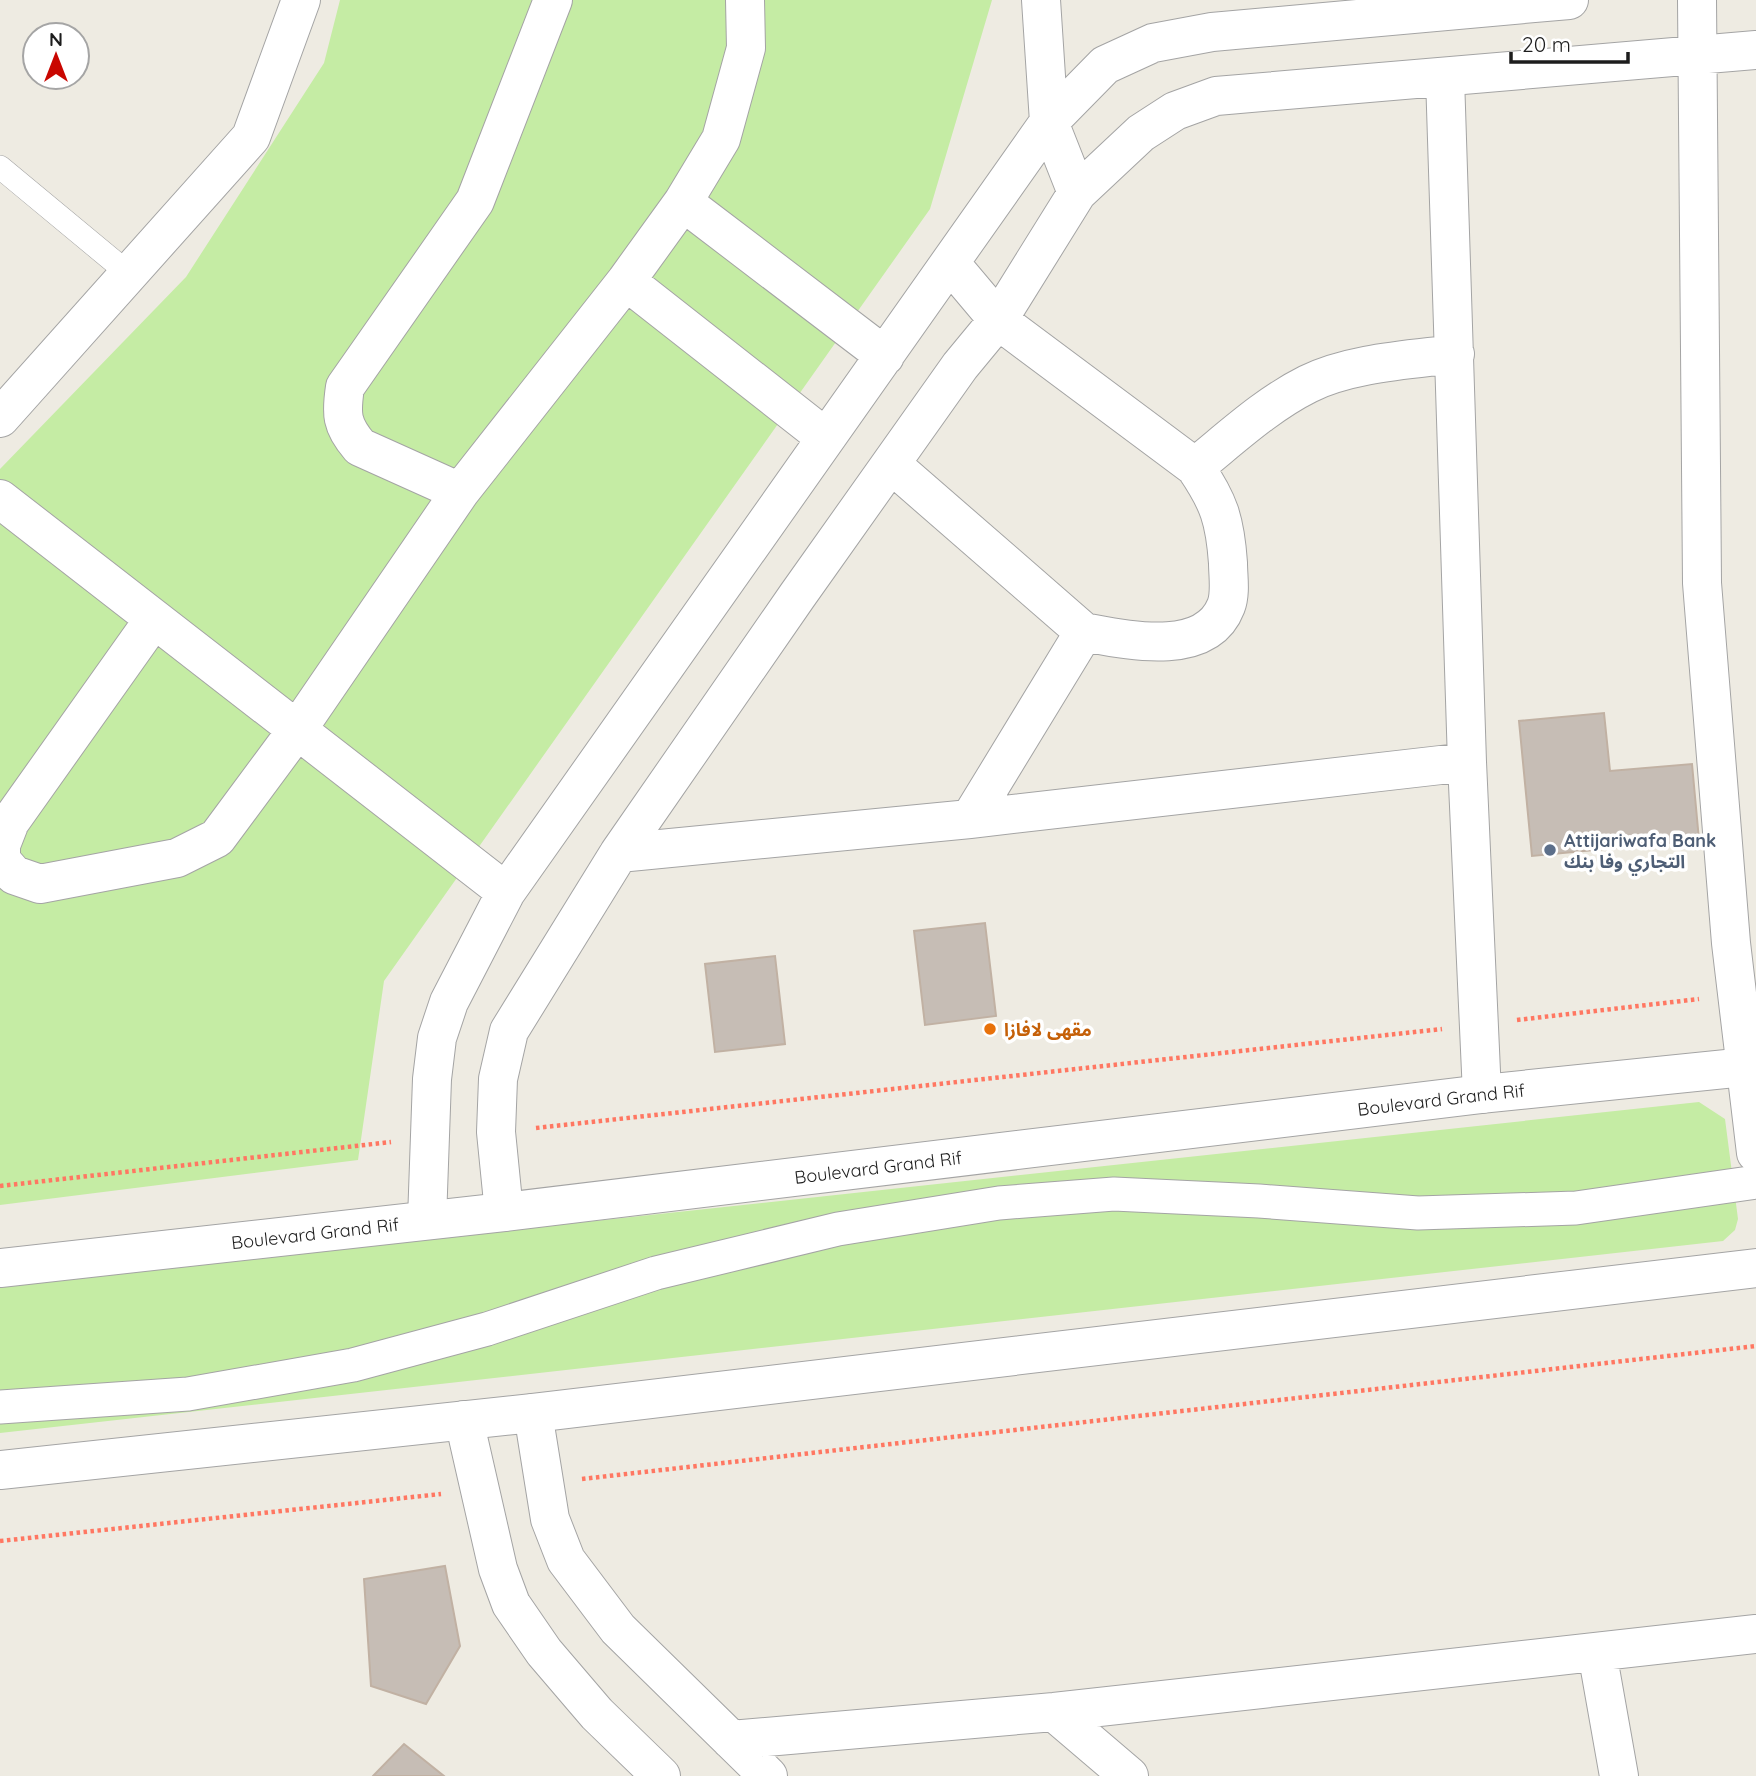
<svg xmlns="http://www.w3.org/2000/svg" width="1756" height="1776" viewBox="0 0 1756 1776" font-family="Quicksand,'Noto Sans Arabic',sans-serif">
<rect width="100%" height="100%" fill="#eeebe2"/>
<!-- grass -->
<path fill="#c5eca4" d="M340,0H992L930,209L384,981L358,1160L0,1205V469L186,277L324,63Z
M1699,1102L1725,1119L1738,1219L1735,1230L1723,1241L0,1433V1285Z"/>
<!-- building -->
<path fill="#c6bdb5" stroke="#c1b1a3" stroke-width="2" d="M1604,713L1610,771L1692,764L1699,840L1532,856L1519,721Z
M985,923L996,1016L925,1025L914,931Z
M775,956L785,1044L715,1052L705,964Z
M445,1566L460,1646L426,1704L371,1686L364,1579Z
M404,1744L444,1776H373Z"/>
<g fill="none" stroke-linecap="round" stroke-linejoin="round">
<defs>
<path id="service" d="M0,167L129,274"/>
<path id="pedestrian" d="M0,1407L188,1394L353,1365L487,1329L656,1273L838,1229L999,1203L1114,1194L1259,1201L1418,1213L1576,1208L1756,1182"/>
<path id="minor" d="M1041,0L1049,122L1077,193
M1697,0L1702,583L1731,943L1756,1153
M1445,77L1467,762L1482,1094
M683,202L885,356
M950,263L998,320L1195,467
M626,281L826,438
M0,418L251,137L301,0
M891,464L1084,632C1127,640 1206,658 1226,606C1231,593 1228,576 1228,563C1225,520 1219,502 1195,467C1231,438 1266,405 1308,384C1351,363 1408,360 1455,354
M460,492L360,447C341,425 341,414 345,387L475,201L553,0
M0,499L506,892
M154,619L10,822L1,845V860L14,875L40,884L177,858L217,838L297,730L460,492L626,281L683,202L721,139L746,48L745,0
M970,819L1084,632
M619,853L970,819L1467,762
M504,1212L496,1132L498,1079L509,1031L619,853L797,596L960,366L998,320L1077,193L1141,133L1175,111L1216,96L1756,50
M427,1220L432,1079L437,1038L449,1002L506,892L1049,122L1105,65L1153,43L1212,32L1569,0
M533,1413L550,1519L566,1560L618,1629L768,1776
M464,1420L498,1569L511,1604L544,1652L597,1714L661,1776
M1597,1652L1619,1776
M1054,1712L1129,1776
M731,1740L1054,1712L1756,1634"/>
<g id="tertiary">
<path id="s1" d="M0,1268L504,1212L1482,1094L1756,1066"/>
<path d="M0,1470L533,1413L1756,1268"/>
</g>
</defs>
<!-- service casing -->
<use href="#service" stroke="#a4a4a4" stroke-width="24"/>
<!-- pedestrian casing -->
<use href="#pedestrian" stroke="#a4a4a4" stroke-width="35"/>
<!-- minor casing -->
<use href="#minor" stroke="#a4a4a4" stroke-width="40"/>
<!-- tertiary casing -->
<use href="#tertiary" stroke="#a4a4a4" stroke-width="40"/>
<!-- path -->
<path stroke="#ff7762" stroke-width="4.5" stroke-dasharray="3.5 3.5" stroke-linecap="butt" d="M1517,1020L1699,999
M536,1128L1442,1029
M0,1186L391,1142
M582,1479L1756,1346
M0,1541L441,1494"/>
<!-- service -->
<use href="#service" stroke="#fff" stroke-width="23"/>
<!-- pedestrian -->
<use href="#pedestrian" stroke="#fff" stroke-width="33"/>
<!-- minor -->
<use href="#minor" stroke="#fff" stroke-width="38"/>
<!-- tertiary -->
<use href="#tertiary" stroke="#fff" stroke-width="38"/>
</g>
<!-- markers -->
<circle fill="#5c6f8a" stroke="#fff" stroke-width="2.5" cx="1550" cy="850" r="7"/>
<circle fill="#e8710a" stroke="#fff" stroke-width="2.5" cx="990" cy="1029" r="7"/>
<g text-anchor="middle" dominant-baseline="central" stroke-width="7" stroke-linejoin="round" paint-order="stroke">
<!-- service labels -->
<g font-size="18" font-weight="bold" fill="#4e5e75" stroke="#fff" text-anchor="start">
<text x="1564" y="840">Attijariwafa Bank<tspan x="1564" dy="21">التجاري وفا بنك</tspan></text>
</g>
<!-- food labels -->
<g font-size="18" font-weight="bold" fill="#c56008" stroke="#fff" text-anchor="start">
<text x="1004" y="1029">مقهى لافازا</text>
</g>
<!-- street labels -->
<g font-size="18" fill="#1d1d1d" stroke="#fff">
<text stroke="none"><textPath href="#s1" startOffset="1451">Boulevard Grand Rif</textPath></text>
<text stroke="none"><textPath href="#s1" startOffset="884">Boulevard Grand Rif</textPath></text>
<text stroke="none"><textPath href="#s1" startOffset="317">Boulevard Grand Rif</textPath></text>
</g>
</g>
<!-- north arrow -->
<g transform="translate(56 56)"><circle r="33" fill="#ffffff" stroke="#a5a5a5" stroke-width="2"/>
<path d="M0-5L12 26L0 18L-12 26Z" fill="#c90600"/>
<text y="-10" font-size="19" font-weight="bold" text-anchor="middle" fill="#1d1d1d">N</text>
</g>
<!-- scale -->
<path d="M1511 52v10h117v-10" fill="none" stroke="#1d1d1d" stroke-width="3.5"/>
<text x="1522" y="52" font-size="21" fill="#1d1d1d" stroke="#ffffff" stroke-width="5" paint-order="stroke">20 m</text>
</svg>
